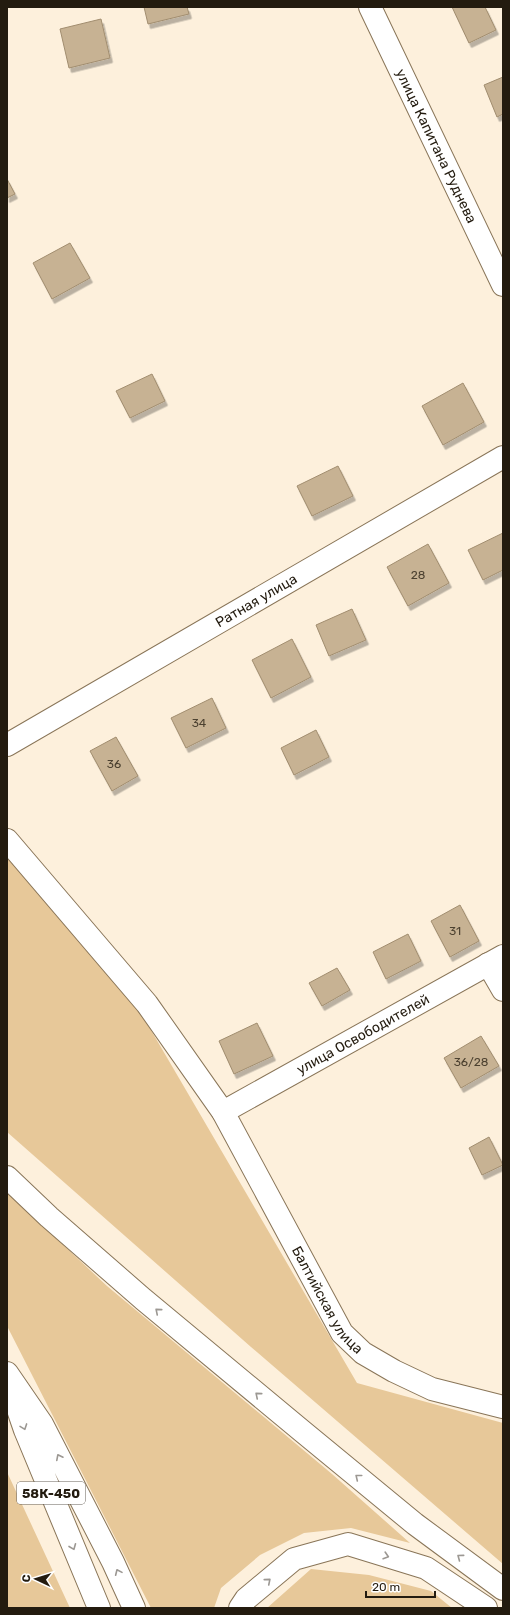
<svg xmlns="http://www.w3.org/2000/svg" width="510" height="1615" viewBox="0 0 510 1615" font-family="Rubik,sans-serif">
<defs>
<filter id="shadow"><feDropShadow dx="2.5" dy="4.5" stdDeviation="0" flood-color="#0004"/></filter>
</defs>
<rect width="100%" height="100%" fill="#fdf0dc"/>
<!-- green -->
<path fill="#e7c899" d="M7,827L89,924L357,1383L503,1423V1564L251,1347L7,1132Z
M7,1192L107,1286L332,1474L410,1543L351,1528L304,1533L260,1555L221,1588L214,1608H151L7,1326Z
M7,1472L70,1608H7Z
M311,1569L369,1575L431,1591L452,1608H267Z"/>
<!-- building -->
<path fill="#c7b293" stroke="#a18d6f" filter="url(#shadow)" d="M144,7H187L189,14L148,24Z
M452,7H485L496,30L469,43Z
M101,19L110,58L69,68L60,29Z
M503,77V114L497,117L484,85Z
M7,179L15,194L7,198Z
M70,243L90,278L52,299L33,263Z
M152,374L165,401L130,418L116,391Z
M463,383L484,422L443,445L422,406Z
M338,466L353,496L312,516L297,486Z
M503,533V570L483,580L468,550Z
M428,544L449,583L408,606L387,567Z
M352,609L366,640L329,656L316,625Z
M292,639L311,677L271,698L252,660Z
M212,698L226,728L186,748L171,718Z
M316,730L329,757L294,775L281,748Z
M116,737L138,776L112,791L90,751Z
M460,905L479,941L450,957L431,921Z
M408,934L421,961L386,979L373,952Z
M337,968L350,990L322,1006L309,983Z
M257,1023L273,1056L234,1074L219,1041Z
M481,1036L499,1066L461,1088L444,1058Z
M489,1137L503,1165L482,1175L469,1148Z"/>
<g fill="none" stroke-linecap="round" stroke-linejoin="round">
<defs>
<g id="minor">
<path id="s1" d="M370,7L503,285"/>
<path id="s2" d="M7,745L503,457"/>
<path id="s3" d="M7,840L147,1004L223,1112L342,1333L363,1353L394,1371L432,1389L503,1407"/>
<path d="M488,964L503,990"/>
<path id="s4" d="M223,1112L503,956"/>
</g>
<path id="highway" d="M7,1177L49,1217L143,1299L302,1431L415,1524L503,1589
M7,1373L42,1424L113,1562L134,1608
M13,1395L25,1430L99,1608
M240,1608L246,1599L294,1559L348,1544L426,1568L486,1608"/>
</defs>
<!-- minor casing -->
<use href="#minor" stroke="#897558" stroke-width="24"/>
<!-- highway casing -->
<use href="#highway" stroke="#897558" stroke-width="24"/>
<!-- minor -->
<use href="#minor" stroke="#fff" stroke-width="22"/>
<!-- highway -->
<use href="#highway" stroke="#fff" stroke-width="22"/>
</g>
<!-- one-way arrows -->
<defs><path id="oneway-chevron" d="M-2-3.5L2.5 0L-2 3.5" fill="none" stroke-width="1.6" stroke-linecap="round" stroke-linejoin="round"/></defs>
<g stroke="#9c9893">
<use href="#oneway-chevron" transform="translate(158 1311) rotate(-140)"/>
<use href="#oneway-chevron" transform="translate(258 1395) rotate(-140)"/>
<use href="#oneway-chevron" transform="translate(24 1427) rotate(70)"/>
<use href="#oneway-chevron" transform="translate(59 1457) rotate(-117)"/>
<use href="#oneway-chevron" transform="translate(358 1477) rotate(-141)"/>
<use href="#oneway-chevron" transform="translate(73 1547) rotate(68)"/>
<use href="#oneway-chevron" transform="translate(386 1556) rotate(17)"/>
<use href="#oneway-chevron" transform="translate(460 1557) rotate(-143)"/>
<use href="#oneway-chevron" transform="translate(118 1572) rotate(-114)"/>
<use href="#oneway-chevron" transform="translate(268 1581) rotate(-40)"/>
</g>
<g text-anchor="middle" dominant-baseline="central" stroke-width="3" stroke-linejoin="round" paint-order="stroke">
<!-- number labels -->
<g font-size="12" fill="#4c4130">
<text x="418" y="575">28</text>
<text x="199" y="723">34</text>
<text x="114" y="764">36</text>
<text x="455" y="931">31</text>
<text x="471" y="1062">36/28</text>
</g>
<!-- shield labels -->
<rect fill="#fff" stroke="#655f57" stroke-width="1" x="17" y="1482" width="68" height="22" rx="3"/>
<g font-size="13" font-weight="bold" fill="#231b0f">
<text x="51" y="1493">58К-450</text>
</g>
<!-- street labels -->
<g font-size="14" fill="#231b0f" stroke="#fff">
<text stroke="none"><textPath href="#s1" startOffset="154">улица Капитана Руднева</textPath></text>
<text stroke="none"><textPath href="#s2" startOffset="288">Ратная улица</textPath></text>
<text stroke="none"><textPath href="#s4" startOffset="160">улица Освободителей</textPath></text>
<text stroke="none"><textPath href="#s3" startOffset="563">Балтийская улица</textPath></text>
</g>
</g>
<!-- border -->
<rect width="510" height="1615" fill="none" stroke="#231b0f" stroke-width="16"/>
<!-- north arrow -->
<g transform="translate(36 1579) rotate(274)" stroke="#ffffff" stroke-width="3" paint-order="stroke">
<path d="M0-3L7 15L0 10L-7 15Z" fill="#231b0f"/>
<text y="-6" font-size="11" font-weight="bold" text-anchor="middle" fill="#231b0f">С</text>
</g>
<!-- scale -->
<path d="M366 1591v6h69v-6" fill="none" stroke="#231b0f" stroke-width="2"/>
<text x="372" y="1591" font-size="12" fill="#231b0f" stroke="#ffffff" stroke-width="3" paint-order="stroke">20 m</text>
</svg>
